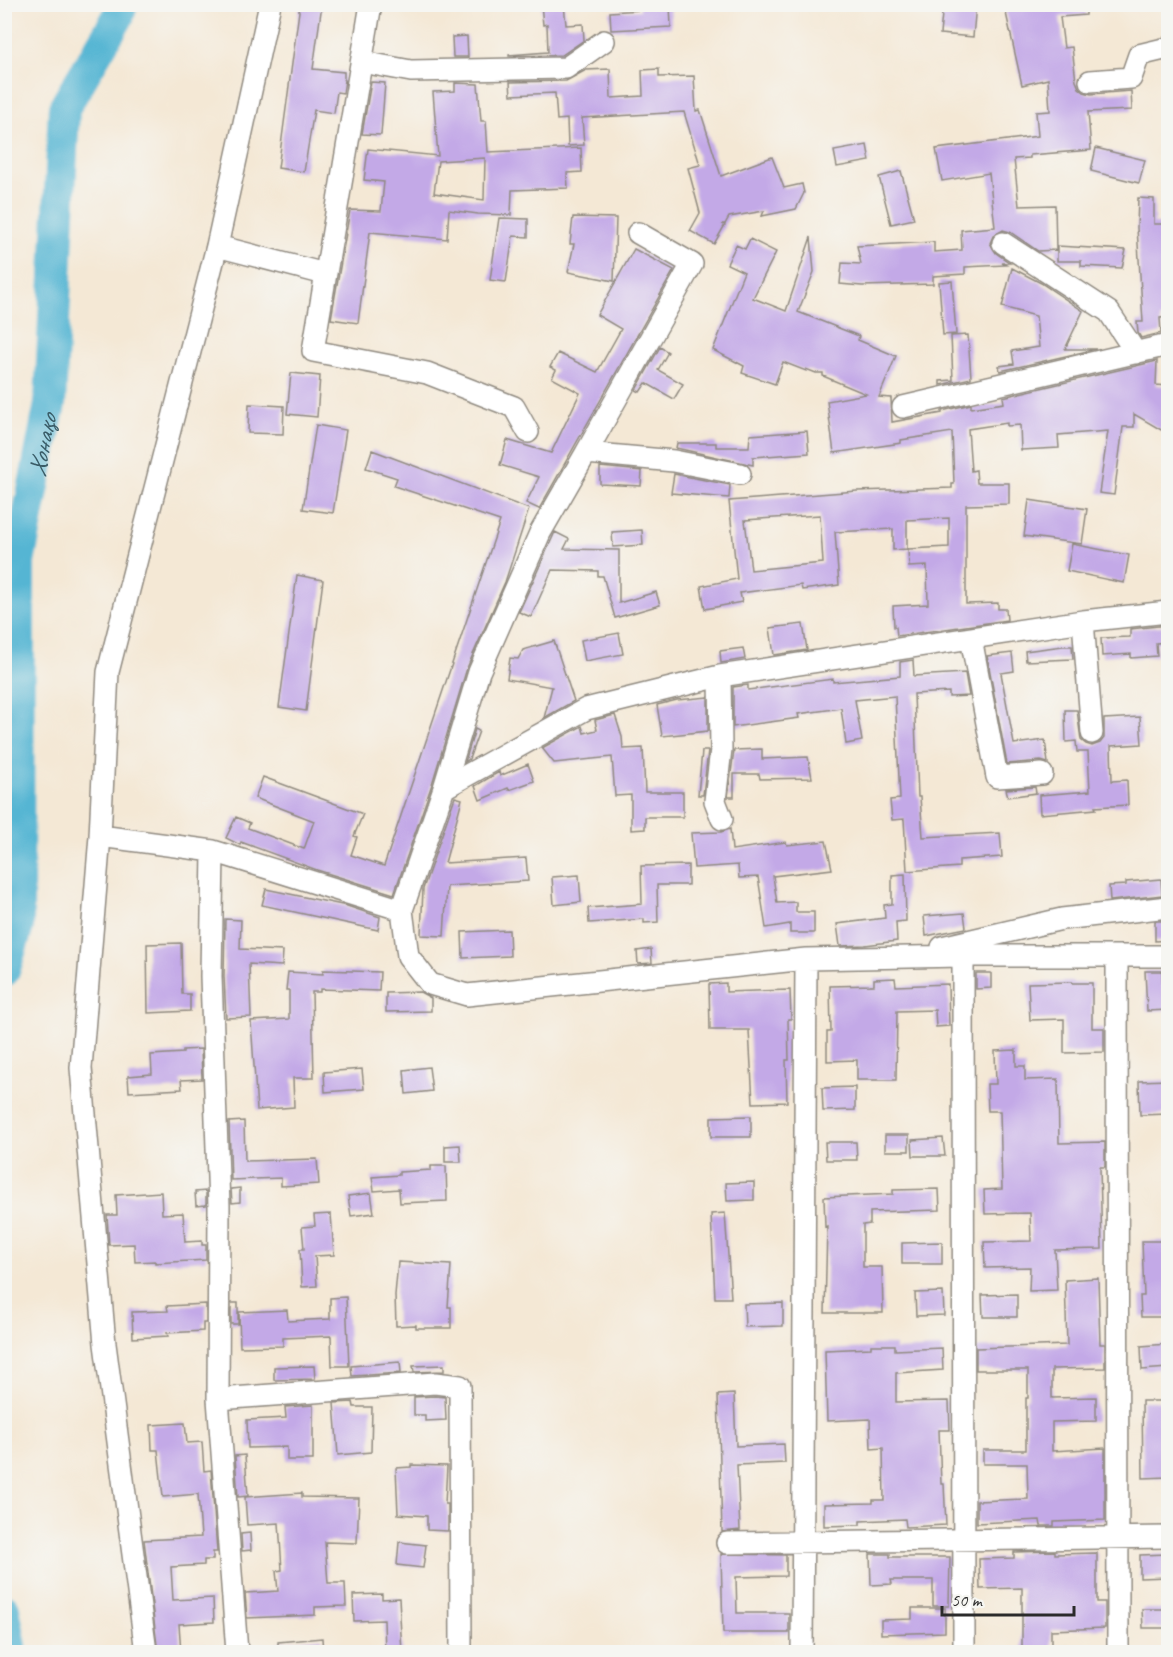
<svg xmlns="http://www.w3.org/2000/svg" width="1173" height="1657" viewBox="0 0 1173 1657" font-family="Caveat,sans-serif">
<rect width="100%" height="100%" fill="#f6f6f2"/>
<filter id="ink" filterUnits="userSpaceOnUse"><feTurbulence type="fractalNoise" baseFrequency=".0167" numOctaves="2"/><feDisplacementMap in="SourceGraphic" scale="12" xChannelSelector="R" yChannelSelector="G"/><feConvolveMatrix kernelMatrix="1 2 1 2 8 2 1 2 1" color-interpolation-filters="sRGB"/></filter>
<filter id="wash" filterUnits="userSpaceOnUse"><feTurbulence type="fractalNoise" baseFrequency=".008" numOctaves="4" result="noise"/><feDisplacementMap in="SourceGraphic" scale="24" xChannelSelector="R" yChannelSelector="G"/><feGaussianBlur stdDeviation="1.35" result="paint"/><feColorMatrix in="noise" values="0 0 0 0 0 0 0 0 0 0 0 0 0 0 0 0 0 1.4 0 .05"/><feComposite in="paint" operator="in"/></filter>
<g filter="url(#wash)">
<rect width="100%" height="100%" fill="#f4e8d5"/>
<g fill="none" stroke-linecap="round" stroke-linejoin="round">
<!-- river -->
<g stroke="#54b5d3" stroke-width="32">
<path id="s1" d="M4,971L18,926L19,562L50,404L64,108L118,17L122,4"/>
<path d="M4,1609L12,1652"/>
</g>
</g>
<g id="blocks">
<!-- building -->
<path fill="#c3a9e7" fill-rule="evenodd" d="M300,4H322L313,69L344,72V79L345,80L343,93L337,92L334,113L314,110L304,172L278,168Z
M541,4H564L566,25L583,24L584,40L562,55L509,56V55L548,52L547,24L543,25Z
M640,4H670L671,27L611,30L610,12L640,10Z
M943,4H976L973,37L940,34Z
M1004,4H1086V15L1060,17L1064,48L1072,47L1076,81L1079,88L1084,92L1091,94L1131,91L1132,110L1088,112L1091,150L1030,155V158L1014,159L1019,206L1055,205L1056,250L1038,251L1010,232L1003,230L993,236L990,243L996,253L1010,263H1002L1006,265L965,267V274L933,276V284L862,286L840,284L842,263L861,264L857,246L934,242V252L962,250L961,230L995,227L989,173L942,181L936,149L1038,136L1036,112L1050,111L1048,79L1022,85Z
M467,36L468,57H453L452,37Z
M610,69L611,98L643,96L642,70L659,69V77L694,76L696,111L700,110L721,176L772,157L784,188L802,184L804,193L796,209L762,216L764,211L729,217L725,224H722L725,225L714,244L690,231L700,213L688,168L700,165L684,112L582,118L584,145L568,146L567,119L557,120L555,93L511,95L510,82L566,81L586,70Z
M371,82L385,83L381,135L362,134Z
M455,83L478,84L481,121H486L488,152L581,148L582,172L567,173L568,188L512,190L511,215L478,214L449,210L447,239L370,232L358,323L331,319L350,210L381,211L384,182L364,180L368,149L438,156L433,92L455,91ZM485,158L484,200L434,193L438,161Z
M867,145L870,161L837,167L834,151Z
M1096,148L1145,160L1139,183L1091,171Z
M901,171L914,219L891,224L879,177Z
M1138,198L1154,199V224H1168V317L1160,318L1161,333L1141,338L1138,333L1137,322H1143L1137,228Z
M573,217L616,218L614,281L568,272L574,244H570Z
M499,218L528,219V237L513,236L506,282L490,280Z
M811,237L814,272L798,312L859,336L858,340L896,356L879,397L891,398L892,422L942,413V411L971,404V408L1004,403L1003,397L1157,361L1156,385L1168,386V434L1134,414V427H1123L1114,495L1099,493L1108,431L1058,435L1059,448L1021,450L1020,425L1007,426V423L968,429L971,471L976,470L977,483H1009V504L966,505V604L998,603V609H1006L1007,620L897,636L896,627H894L893,606L928,604L927,566L909,567L908,549L949,547V518L907,520V549L893,550V529L835,532L839,585L802,590L801,585L740,593L742,602L705,609L701,586L737,579L729,501L857,491L952,488V484H954L952,432L901,440V443L834,453L827,401L866,394L823,376V373H816L806,369V371L783,362L775,384L742,373L744,366L713,350L744,272L727,264L736,245L745,249L750,239L776,252L753,298L786,311ZM820,515L823,563L751,570L745,520Z
M1057,246L1126,250L1122,268L1081,266V261H1057Z
M634,249L674,270L539,509L526,503L539,477L500,465L507,440L551,453L580,393L552,378L556,370L550,367L558,353L597,372L621,329L597,315Z
M1012,268L1041,283L1083,311L1065,349H1096L1000,371L999,366L1014,364L1012,351L1039,347L1036,316L1002,307Z
M952,281L956,334L943,335L939,282Z
M968,335L971,378L940,385V381L953,380L951,336Z
M660,347L668,352L658,370L683,384L674,399L646,383L640,392L636,390Z
M291,373L320,376L317,417L287,414Z
M249,404L284,406L283,434L248,433Z
M316,425L346,430L333,513L303,509Z
M807,431L809,453L753,457V465L676,448L677,443H716V447H749L750,435Z
M372,450L529,509L505,582L467,668L432,784L394,894L317,870L241,842L240,845L226,838L236,817L250,823L248,828L304,849L314,821L255,798L263,777L363,814L354,836L357,837L351,855L384,866L500,521L394,486L397,478L366,468Z
M600,467L642,471L641,486L600,484Z
M674,474L730,485L729,498L671,493Z
M1029,500L1087,509L1082,544L1024,536Z
M642,530L643,545L613,547L612,532Z
M555,532L569,539L564,549L619,550V603L656,592L660,605L615,618L603,576H598V571L552,570L531,617L519,612Z
M1072,544L1129,555L1124,583L1067,571Z
M297,575L323,580L306,711L279,707Z
M803,624L807,650L774,655L770,628Z
M1168,625V642L1156,643L1157,656L1131,658V654L1102,656L1101,638L1130,637V629Z
M619,633L623,654L585,661L581,640Z
M554,641L574,701L544,718L552,687L507,679L510,658L518,659L523,650Z
M1063,646H1072L1073,659L1026,661L1025,651Z
M743,648L745,659L721,663L720,651Z
M1012,653L1014,671L1001,673L1014,744L1045,740L1048,763L1041,761L1007,764L987,656Z
M913,660L914,676L965,673L969,696L949,697V692L914,694L918,797H920L923,837L1000,833L1002,857L959,860V867L907,871L904,819L892,820L890,800L900,799L895,696L855,700L862,741L846,744L841,708L798,714L799,718L733,727V687L748,685V690L833,679V682L900,676V662Z
M708,697V731L662,736L657,705L677,700Z
M1065,710H1077L1081,740L1086,744L1092,746L1100,743L1104,738V719L1140,717L1142,744L1111,746L1112,781L1127,780L1128,805L1095,807L1096,809L1040,814L1039,795L1090,791L1088,752H1077L1076,741L1066,742Z
M615,715L622,737L623,749L643,748L645,792H683V817H645V829L631,830V795L615,796L612,757L554,763L542,748L582,726L584,733L597,730L595,720Z
M475,729L479,731L469,759L465,762Z
M762,749V759L808,757L812,778L760,779L759,774H734V797H728L734,750Z
M702,751H708L703,795H698Z
M528,764L534,781L509,790L508,788L480,800L475,786L499,772L500,776Z
M1035,787L1036,793L1008,797L1006,789Z
M455,797L462,799L445,863L526,858L528,881L447,886L444,936L421,935L423,889Z
M730,829L732,850L786,842L787,845L826,841L832,869L773,876L777,903L796,902V912H814V933H790V924L766,928L758,877L739,878L738,865L694,868L691,833L721,832Z
M688,865V885H657L658,922L644,923V919L589,923L588,908L642,904L641,866Z
M905,874L906,921L896,922L897,941L865,945L840,946L837,924L885,918L884,905L892,904V875Z
M579,875L581,902L554,905L552,877Z
M1161,879L1162,895L1110,901L1109,886L1126,885V882Z
M266,889L347,906L380,917L378,930L262,905Z
M964,913L966,928L926,936L924,916Z
M225,919L241,920L240,949L283,951L282,966L249,964L251,1017L226,1018L224,976Z
M1155,921H1168V940L1155,941Z
M509,930L510,956L463,958L462,932Z
M181,943L182,994H190V1011L148,1013L147,944Z
M651,949L652,963L638,964L637,951Z
M323,970L380,972L379,991L320,989V992H312L314,1078H293L294,1107L257,1110L251,1021L289,1019V990H286L288,972L323,974Z
M1145,971H1162L1163,992H1168V1010L1147,1011Z
M976,973H991V988L976,989Z
M895,978L896,986L948,984L949,1026L936,1027L935,1010L897,1011L896,1080H857V1060L827,1061V1032H831L830,986L874,985V979Z
M1072,982V983H1092V1028H1104V1052L1064,1053V1019L1030,1020L1028,983Z
M726,983V992L790,990L791,1019H788L789,1060H786L787,1102L753,1103L749,1030H710L709,984Z
M420,992L431,998V1011L386,1012V993Z
M201,1049L202,1079L181,1080L182,1089L129,1092L128,1076L152,1074L151,1055L183,1053V1050Z
M1016,1050V1066H1025V1080L1058,1079L1059,1143L1105,1142V1167H1100L1102,1249L1055,1250L1057,1290L1029,1291L1030,1267L985,1268L984,1242L1031,1241L1030,1213L985,1214L984,1190L1002,1189L1000,1111H988L987,1084H996L995,1051Z
M429,1067L432,1091L406,1094L404,1070Z
M362,1069L364,1089L325,1092L324,1072Z
M1168,1080V1114L1140,1115L1139,1081Z
M855,1087V1110L823,1111L822,1088Z
M751,1116V1137H711V1117Z
M244,1121L245,1161L317,1159L319,1184L281,1186V1178L231,1180L229,1122Z
M885,1135H909V1151H885Z
M943,1138L945,1156H913L912,1140Z
M825,1142H856L857,1160H826Z
M460,1145L461,1162H445V1146Z
M431,1166H446L447,1201L400,1203L399,1189L374,1191L372,1177L399,1175V1172L431,1170Z
M754,1182V1200L727,1201L726,1183Z
M240,1188V1202L232,1203L231,1189Z
M939,1189L940,1210L870,1212V1224L863,1225V1267H882L883,1313H825L827,1226L825,1227L824,1197L893,1194V1190Z
M206,1191V1205L196,1206L195,1192Z
M161,1192L162,1214L183,1213L185,1242L202,1241V1245H206V1260L155,1263V1261L135,1262L134,1244L109,1245L107,1215H117L116,1195Z
M371,1193L374,1213L351,1216L348,1196Z
M725,1213L731,1298H715L711,1214Z
M331,1214L334,1255L315,1256L317,1286L302,1287L300,1249H304L302,1227L315,1226L314,1215Z
M1142,1241H1168V1317H1141L1140,1296H1144Z
M942,1242V1264H902V1243Z
M398,1262L451,1265L448,1307H451V1328H416V1325L396,1326L395,1295Z
M1098,1278L1100,1344H1105V1368L1052,1369V1398L1096,1397V1421L1052,1422V1451L1105,1448V1520L1054,1522V1526H1041L1040,1520L977,1523V1501L1028,1499L1027,1464H983V1450H1026V1398H1028V1370H976V1348L1067,1345L1065,1280Z
M943,1292L944,1315L916,1316L915,1293Z
M1017,1294V1317H983L982,1295Z
M346,1297L349,1366H332L331,1336L283,1338V1346L240,1347L239,1312L287,1310L288,1321L330,1319V1298Z
M231,1303H238V1324H231Z
M783,1303V1326L745,1327L744,1304Z
M206,1304V1323H203V1331L167,1333L168,1336L133,1338L132,1312L168,1311L167,1306Z
M1168,1344V1368L1142,1370L1141,1346Z
M871,1345H895V1350L942,1348L943,1370L896,1373V1402L949,1401L950,1430H939L941,1484H944L946,1525L906,1527L905,1519L860,1521V1525L824,1526V1504L873,1503V1500H884L883,1448L871,1449L870,1419L827,1421L825,1350L871,1348Z
M400,1362L401,1373L352,1376L351,1366Z
M444,1365V1371L414,1372L413,1366Z
M314,1366L315,1379L274,1380V1367Z
M734,1394L736,1446L784,1444L785,1463L737,1465L740,1530L722,1532L718,1395Z
M435,1396L445,1397L446,1420L425,1421V1415H414V1397Z
M1142,1401H1168V1477L1143,1478Z
M353,1402L354,1407H372L371,1452L338,1455L334,1403Z
M313,1405V1460H287V1447L248,1448L247,1420L286,1418L285,1407Z
M185,1423L187,1443L202,1442L204,1471L211,1470L217,1552H213V1560H204V1565L171,1567L173,1600L213,1598L214,1622L179,1624L181,1653H158L144,1540L201,1537L198,1494L163,1497L158,1450H152L151,1425Z
M245,1455L248,1496L238,1497L235,1456Z
M411,1465L447,1466L445,1504H448V1531L427,1530V1516L398,1514L396,1468L411,1467Z
M302,1493V1497L359,1498L357,1543L325,1542L328,1583H345L346,1606L315,1607V1615L247,1618L245,1593L278,1591L276,1571L282,1570L279,1523L247,1525L245,1497Z
M250,1533L251,1550L242,1551L241,1534Z
M399,1542L426,1545L423,1568L397,1565Z
M1055,1551V1554L1097,1553V1602H1105V1628L1051,1630V1653H1022V1588L980,1589L979,1559L1014,1558V1552Z
M721,1554L786,1555V1576L736,1577L737,1613H789V1633H723Z
M870,1554H890V1557H950L949,1606H933V1580H891L892,1584L871,1585Z
M1168,1554V1577L1140,1578V1555Z
M382,1594V1599L399,1598L402,1653H385L384,1620L354,1621L353,1595Z
M912,1608H945V1632L881,1634V1620L912,1619Z
M1142,1609H1168V1628H1143Z
M322,1638L323,1653H278V1642Z"/>
</g>
</g>
<g filter="url(#ink)">
<use href="#blocks" fill-opacity="0" stroke="#908a80" stroke-width="1.5"/>
<g fill="none" stroke-linecap="round" stroke-linejoin="round">
<defs>
<path id="minor" d="M371,4L313,351L427,373L514,407L528,432
M362,62L411,71L566,68L604,41
M1090,81L1131,78L1139,55L1168,48
M1003,243L1109,312L1136,353
M217,246L325,274
M903,407L1168,345
M586,453L692,264L638,233
M1083,621L1092,733
M971,638L997,777L1042,774
M720,676L721,749L715,801L722,819
M444,788L479,672L540,533L586,453L674,461L740,474
M100,836L213,851L402,910L444,788L586,709L720,676L1083,621L1168,612
M213,851L211,976L219,1206L218,1399L237,1652
M402,910L408,956L430,984L467,995L806,959L963,956H1168
M942,947L1062,919L1168,907
M963,956L964,1652
M1117,956L1118,1652
M218,1399L435,1383L460,1386L461,1652
M727,1543L1168,1537
M146,1652L105,1344L81,1068L100,836L108,672L217,246L270,4
M802,1652L806,959"/>
</defs>
<!-- minor casing -->
<use href="#minor" stroke="#908a80" stroke-width="24"/>
<!-- minor -->
<use href="#minor" stroke="#fff" stroke-width="21"/>
</g>
</g>
<g text-anchor="middle" dominant-baseline="central" stroke-width="4.5" stroke-linejoin="round" paint-order="stroke">
<!-- water labels -->
<g font-size="26" font-style="italic" fill="#395b66" stroke="#f6f6f2">
<text stroke="none"><textPath href="#s1" startOffset="530">Хонақо</textPath></text>
</g>
</g>
<!-- margin -->
<rect width="1173" height="1657" fill="none" stroke="#f6f6f2" stroke-width="24"/>
<!-- scale -->
<path d="M942 1606v9h132v-9" fill="none" stroke="#2b2b2b" stroke-width="3"/>
<text x="951" y="1606" font-size="18" fill="#2b2b2b" stroke="#f6f6f2" stroke-width="4.5" paint-order="stroke">50 m</text>
</svg>
